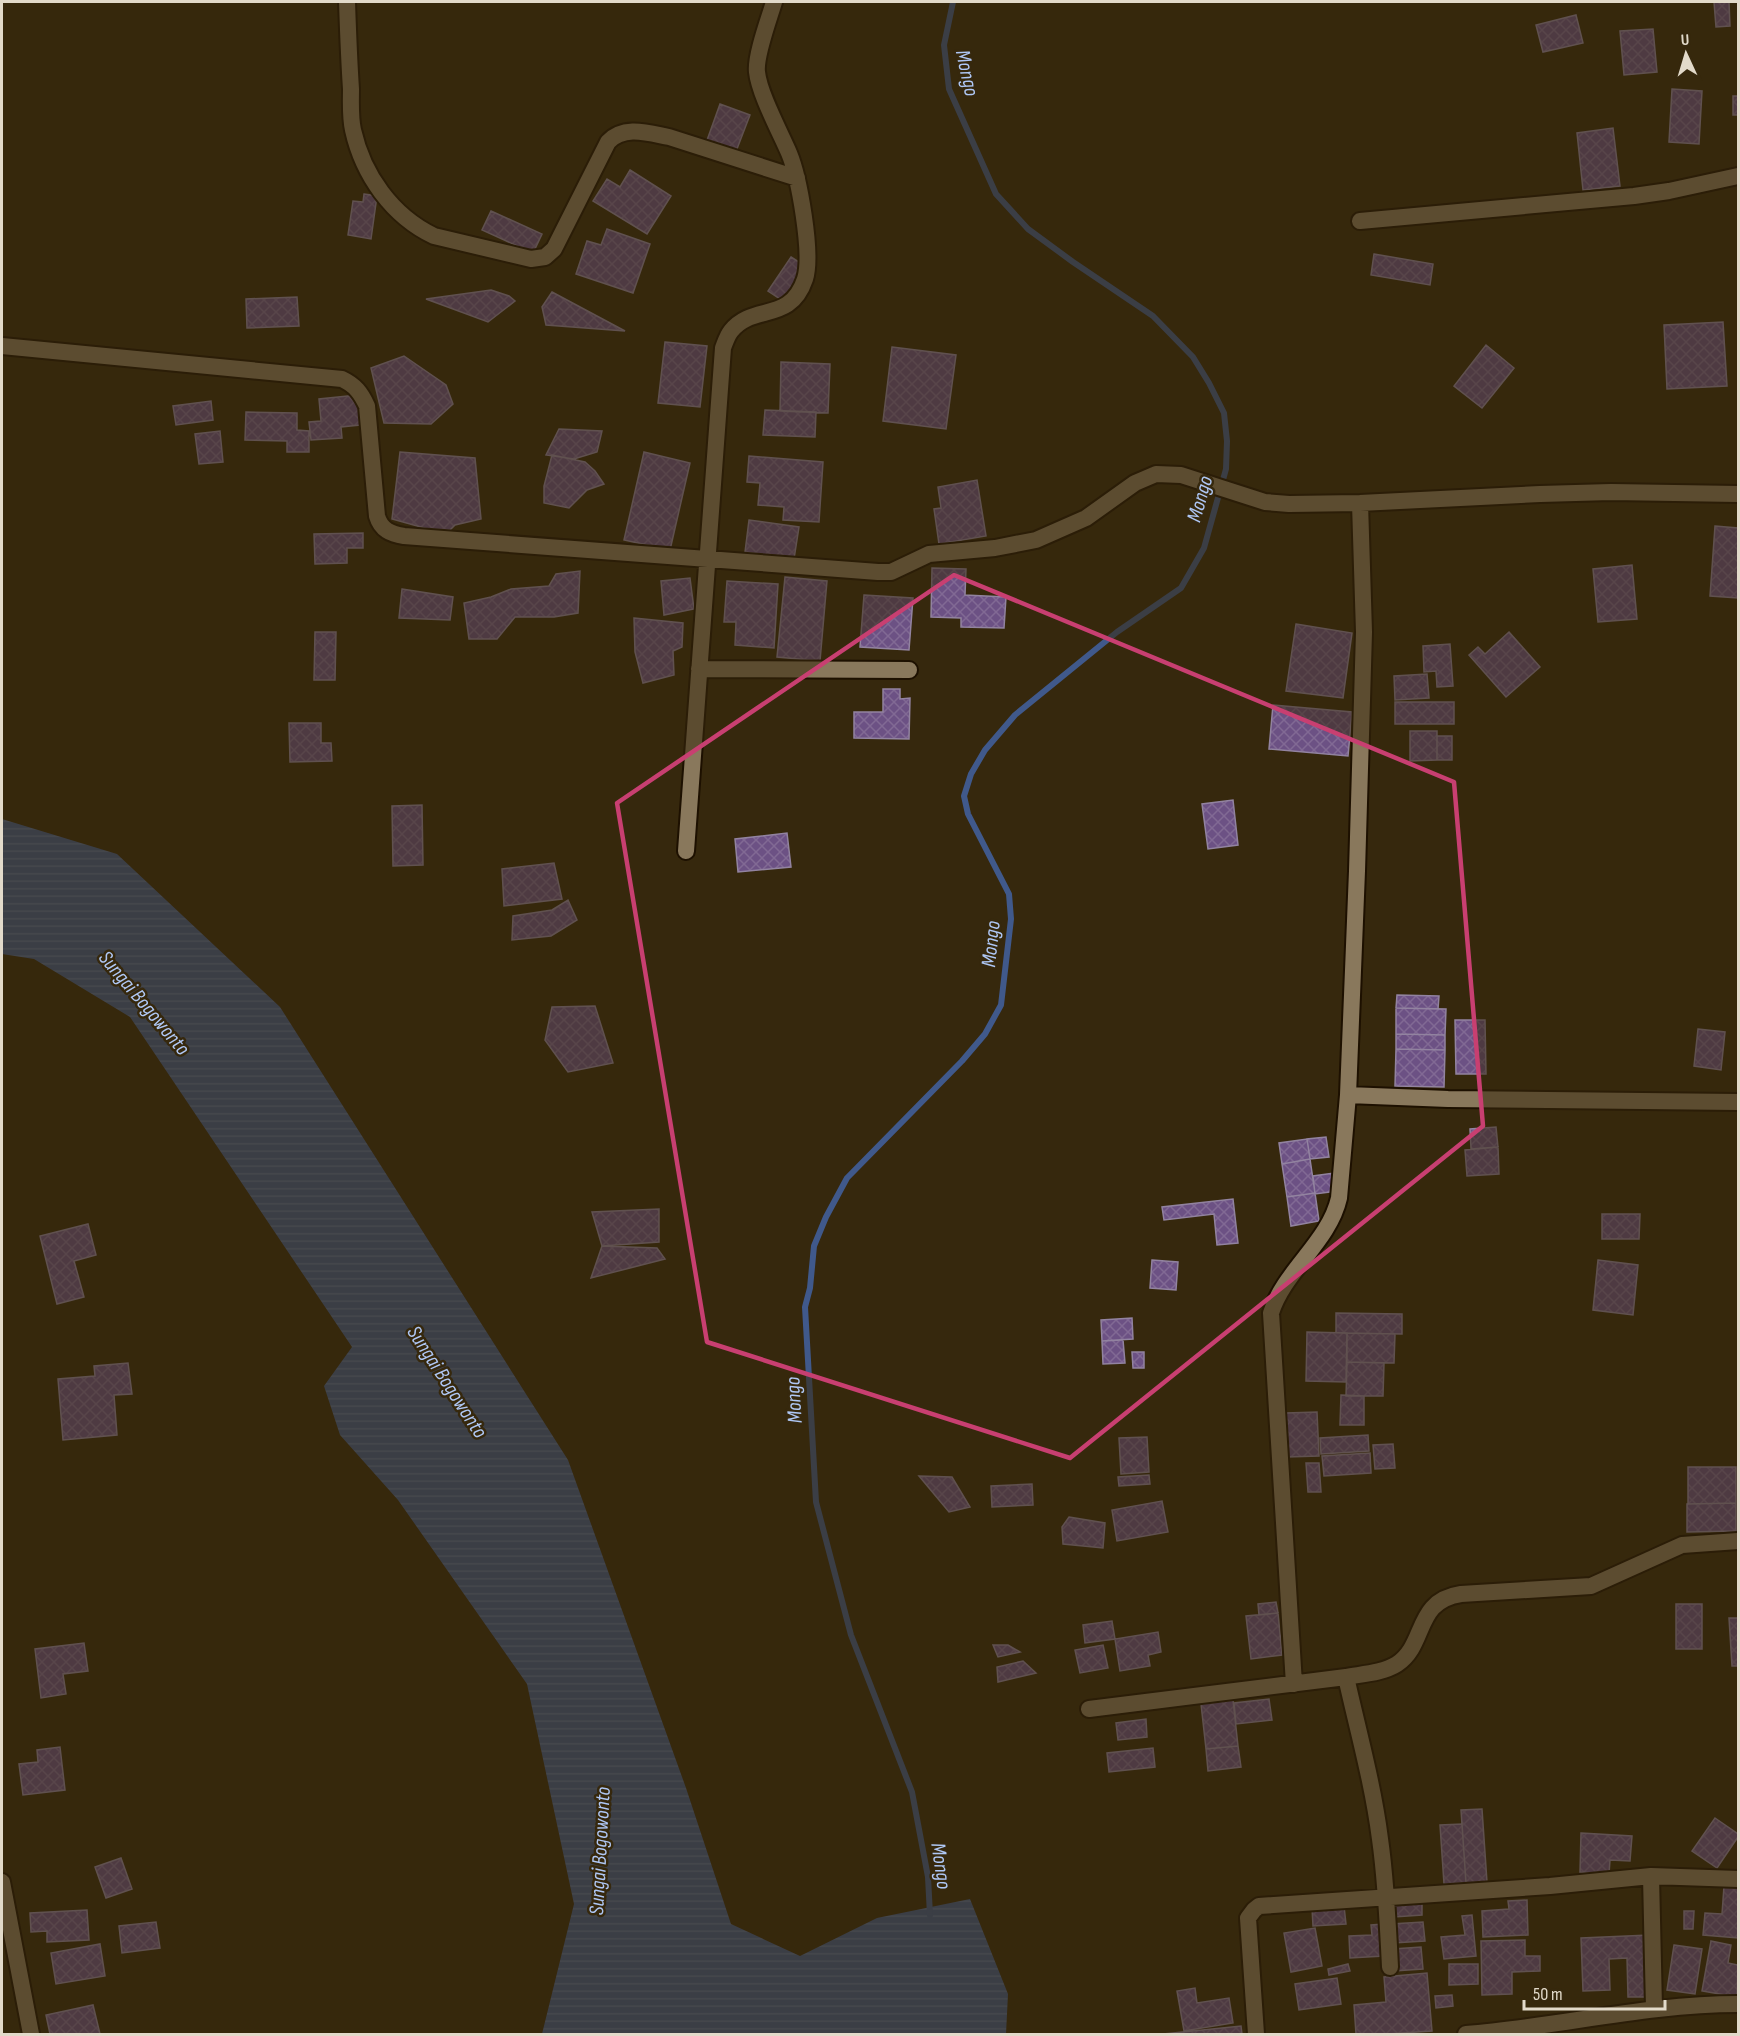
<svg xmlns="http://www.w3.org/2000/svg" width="1740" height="2036" viewBox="0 0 1740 2036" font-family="'Sofia Sans Condensed',sans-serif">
<defs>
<pattern id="water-rules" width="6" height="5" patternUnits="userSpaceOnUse" patternTransform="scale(1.5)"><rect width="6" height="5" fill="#40598b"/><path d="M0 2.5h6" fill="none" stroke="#5b709a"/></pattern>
<pattern id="building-cross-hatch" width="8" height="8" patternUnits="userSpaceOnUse" patternTransform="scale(1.5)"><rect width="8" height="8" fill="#6c5184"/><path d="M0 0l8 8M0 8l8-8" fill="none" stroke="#816994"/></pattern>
</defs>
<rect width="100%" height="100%" fill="#36280d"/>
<!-- water -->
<path fill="url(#water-rules)" d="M2,819L117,854L280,1007L568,1460L686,1788L731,1924L800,1956L877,1918L970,1899L1008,1994L1006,2034H542L574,1904L527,1684L398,1500L340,1435L324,1386L352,1347L130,1017L34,959L2,954Z"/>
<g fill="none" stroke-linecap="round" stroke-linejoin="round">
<!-- stream -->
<path stroke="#40598b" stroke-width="6" d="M930,1915L928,1877L912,1792L851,1635L816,1502L805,1307L810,1288L814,1246L826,1217L847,1178L962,1061L985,1034L1001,1005L1011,919L1009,894L968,814L964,796L971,774L985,750L1015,715L1117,632L1181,588L1204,548L1226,469L1227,441L1224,413L1209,383L1193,357L1153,316L1073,262L1028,229L996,194L949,89L944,45L953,2"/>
</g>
<!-- building -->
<path fill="url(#building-cross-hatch)" stroke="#9283a0" stroke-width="1.5" d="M1714,2H1729L1730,26L1716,27Z
M1576,15L1583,43L1543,52L1536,25Z
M1653,29L1657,72L1624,75L1620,31Z
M1672,89L1702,91L1699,144L1669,142Z
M1733,96H1738V115H1733Z
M720,104L750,115L735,154L706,143Z
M1613,128L1620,186L1583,190L1577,133Z
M630,170L671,196L647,234L593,201L607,179L620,187Z
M364,194L377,196L371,239L348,235L353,201L363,202Z
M491,211L542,234L533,253L482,230Z
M607,229L650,244L633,293L576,274L587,241L601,245Z
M1374,254L1433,264L1430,285L1371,275Z
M791,257L805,266L783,301L768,291Z
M491,290L509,296L515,301L488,322L426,299Z
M552,292L625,331L546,325L542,307Z
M297,297L299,326L247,328L246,299Z
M1723,322L1727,386L1667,389L1664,325Z
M665,342L707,346L700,407L658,403Z
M1486,345L1514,368L1482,408L1454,386Z
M892,347L956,355L946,429L883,421Z
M404,356L446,385L453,404L431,424L384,423L371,368Z
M781,362L830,364L828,413L780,411Z
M357,395L360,425L341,427L342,438L311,440L309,422L321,421L319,399Z
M211,401L213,420L176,425L173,406Z
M765,410L816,412L815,437L763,435Z
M246,412L297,413V430L309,431V452H287V441L245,440Z
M559,429L602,431L597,452L574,459L546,455Z
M220,431L223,462L199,464L195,434Z
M400,452L475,458L481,519L455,525L450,530L428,529L392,519Z
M644,452L690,463L670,550L624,540Z
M552,455L585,462L595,471L604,484L587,490L569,508L544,503V486Z
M749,456L823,462L819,522L783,520L784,507L758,505L760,483L747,482Z
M977,480L986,536L939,544L934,509L941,508L938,487Z
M749,520L799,527L794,559L745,552Z
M1715,526L1738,528V598L1710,596Z
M363,533V548H347V563L315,564L314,534Z
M1632,565L1637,619L1598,622L1593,569Z
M932,568L966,569L965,595L1006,597L1004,628L961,627V618L931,617Z
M580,571L578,613L554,617H515L497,639H469L464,603L491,597L511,589L549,586L556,574Z
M785,577L827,581L820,661L777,657Z
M690,578L694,609L664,615L661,581Z
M727,581L778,584L774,648L735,645L736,622H724Z
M402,589L453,597L450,620L399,618Z
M864,595L913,598L909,650L860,647Z
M634,618L683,623L682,647L673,651L674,675L643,683L635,652Z
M1296,624L1352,633L1343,698L1286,691Z
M315,632H336L335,680H314Z
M1509,632L1540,667L1506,697L1469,655L1478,647L1485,654Z
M1450,644L1453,686L1437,687L1436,671L1424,672L1423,646Z
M1427,674L1429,698L1395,700L1394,676Z
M883,689H900V699L910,698L909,739L854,738V712H883Z
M1395,702H1454V724H1395Z
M1273,705L1352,712L1348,756L1269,749Z
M289,723H321V743H331L332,761L290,762Z
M1410,731H1437V760L1410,761Z
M1437,736H1452V760H1437Z
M1233,800L1238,845L1208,849L1202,804Z
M422,805L423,865L393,866L392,806Z
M787,833L791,867L738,872L735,839Z
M554,863L562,899L504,906L502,869Z
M568,900L577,920L551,936L512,940L513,916L552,910Z
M1397,995L1439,996L1438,1009L1396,1008Z
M595,1006L613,1063L568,1072L545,1040L552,1007Z
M1396,1008L1446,1009L1445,1035L1396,1034Z
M1455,1020H1485L1486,1074H1456Z
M1698,1029L1725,1032L1721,1070L1694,1066Z
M1396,1034L1445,1035V1050L1396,1049Z
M1396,1049L1445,1050L1444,1087L1395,1086Z
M1496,1127L1498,1147L1471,1149L1470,1129Z
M1326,1137L1329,1157L1310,1159L1307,1139Z
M1307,1139L1310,1159L1282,1164L1279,1143Z
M1498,1147L1499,1174L1467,1176L1465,1150Z
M1310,1159L1315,1193L1287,1197L1282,1164Z
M1334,1173L1337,1191L1315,1194L1313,1176Z
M1315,1193L1319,1221L1291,1226L1287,1197Z
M1233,1199L1238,1243L1217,1245L1214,1214L1164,1220L1162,1207Z
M659,1209V1242L602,1246L592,1212Z
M1602,1214H1640L1639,1239H1602Z
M88,1224L96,1255L74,1261L84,1297L57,1304L40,1236Z
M602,1246L657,1248L665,1259L591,1278Z
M1152,1260L1178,1262L1176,1290L1150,1288Z
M1598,1260L1638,1265L1633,1315L1593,1310Z
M1336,1313L1402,1314V1334L1336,1333Z
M1132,1318L1133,1339L1102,1341L1101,1320Z
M1307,1332L1347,1333L1346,1382L1306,1381Z
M1347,1333L1395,1334L1394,1363L1347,1362Z
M1123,1340L1125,1363L1103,1364L1102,1341Z
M1132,1352H1144V1368H1133Z
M1347,1362L1384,1363L1383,1396H1346Z
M128,1363L132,1394L114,1395L117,1435L63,1440L58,1379L95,1376L94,1366Z
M1341,1395L1364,1396V1425H1340Z
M1317,1412L1319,1456L1287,1457L1286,1413Z
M1368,1435L1369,1451L1321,1454L1320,1438Z
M1147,1437L1149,1472L1121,1474L1119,1438Z
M1393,1444L1395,1468L1375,1469L1373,1445Z
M1370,1453L1371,1473L1324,1476L1322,1456Z
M1306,1463H1319L1321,1492H1308Z
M1688,1467H1736V1503L1688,1504Z
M1149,1475L1150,1484L1119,1486L1118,1477Z
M919,1476L952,1477L970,1507L949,1512Z
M1032,1484L1033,1505L992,1507L991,1486Z
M1162,1501L1168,1532L1117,1541L1112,1510Z
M1736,1503V1531L1687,1532V1504Z
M1069,1517L1105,1523L1103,1548L1063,1544L1062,1527Z
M1276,1602L1278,1613L1259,1615L1258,1604Z
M1676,1604H1702V1649H1676Z
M1278,1613L1282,1655L1251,1659L1246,1616Z
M1729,1618H1738V1666H1732Z
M1112,1621L1115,1639L1085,1643L1083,1625Z
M1158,1632L1161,1652L1148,1655L1150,1666L1120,1671L1115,1639Z
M84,1643L88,1671L63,1674L66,1694L41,1698L35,1649Z
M993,1645H1008L1020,1652L998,1657Z
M1103,1645L1108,1668L1080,1673L1075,1650Z
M1023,1661L1036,1673L998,1682L997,1667Z
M1269,1699L1272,1720L1236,1724L1234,1703Z
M1233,1700L1238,1746L1206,1749L1201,1704Z
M1146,1719L1147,1737L1118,1740L1116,1723Z
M1238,1746L1241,1767L1208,1771L1206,1749Z
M60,1747L65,1790L23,1795L19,1764L38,1762L37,1750Z
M1153,1748L1155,1767L1109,1772L1107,1753Z
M1482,1809L1487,1882L1466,1883L1461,1810Z
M1715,1818L1738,1834V1837L1717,1868L1692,1851Z
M1462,1824L1466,1883L1444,1884L1440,1825Z
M1581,1833L1632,1836L1630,1861L1610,1860L1609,1874L1580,1872Z
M121,1858L132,1889L106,1898L95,1867Z
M1724,1886L1738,1888V1938L1703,1935L1705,1913L1722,1914Z
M1527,1900L1528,1935L1483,1937L1482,1911L1509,1909L1508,1901Z
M1422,1903V1915L1394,1917L1393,1905Z
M1344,1906L1346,1924L1313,1926L1312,1908Z
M87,1910L89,1940L47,1942V1931L31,1932L30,1913Z
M1684,1911H1694L1693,1929H1684Z
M1472,1915L1476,1956L1444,1959L1441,1937L1465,1935L1462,1916Z
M156,1922L160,1948L122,1953L119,1926Z
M1423,1922L1425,1941L1393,1943L1391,1924Z
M1383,1924L1384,1956L1350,1958L1349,1936L1372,1935L1371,1925Z
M1315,1928L1322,1966L1291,1972L1284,1933Z
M1649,1935L1651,1997H1628L1627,1958L1609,1959L1610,1990L1583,1991L1581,1938Z
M1525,1940V1956H1540V1971L1512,1972V1994L1482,1995L1481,1941Z
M1711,1941L1731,1945L1728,1963L1738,1965L1737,1997L1702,1991Z
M100,1944L105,1976L56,1984L51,1953Z
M1674,1945L1702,1949L1695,1994L1667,1990Z
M1421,1947L1423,1969L1394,1971L1393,1949Z
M1348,1964L1350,1971L1329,1975L1328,1969Z
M1449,1964H1478V1984L1449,1985Z
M1427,1973L1432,2031L1388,2034H1356L1354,2005L1386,2002L1384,1977Z
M1337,1978L1341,2004L1299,2010L1295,1984Z
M1195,1988L1197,2003L1229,1998L1233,2023L1184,2031L1177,1991Z
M1452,1995L1453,2006L1436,2008L1435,1996Z
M93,2005L100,2034H50L46,2015Z
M1241,2026L1242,2034H1163Z"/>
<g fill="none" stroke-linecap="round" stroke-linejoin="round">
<defs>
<path id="minor" d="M347,2C348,31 349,60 351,89C351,102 350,117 353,130C363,175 392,216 434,236L531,259L545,257L554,249L608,142C624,125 648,133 669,137L797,178
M1360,221L1634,196L1669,191L1738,176
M2,346L342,379C355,385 361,393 367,406L377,516C381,530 391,534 404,536L878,572H891L929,554L995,548L1036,540L1086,518L1135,483L1156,474L1181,475L1265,502L1289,504L1360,503L1540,494L1611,492L1738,494
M699,669L909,670
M686,851L723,348C725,343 727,336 731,331C753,303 790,324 805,279C813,254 799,177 789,153C780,132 759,93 757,72C755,56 769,19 774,2
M1348,1095L1448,1099L1738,1102
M1346,1677C1358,1731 1373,1784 1380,1839C1386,1881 1388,1924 1390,1967
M1294,1684L1271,1313C1284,1271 1329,1242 1339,1198L1348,1095L1357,871L1364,632L1360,503
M1089,1709L1346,1677C1362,1674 1383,1673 1397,1664C1427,1644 1414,1601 1461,1594L1591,1586L1682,1545L1738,1541
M1651,1876L1654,2008
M2,1882L31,2034
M1256,2034L1248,1918L1254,1910L1259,1906L1550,1886L1651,1876L1738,1879
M1466,2034C1557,2027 1647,2004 1738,2004"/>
</defs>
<!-- minor casing -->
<use href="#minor" stroke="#1d1000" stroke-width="20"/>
<!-- minor -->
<use href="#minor" stroke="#89785c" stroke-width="16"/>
</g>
<!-- marked area -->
<path d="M0 0H1740V2036H0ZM954,575L1454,782L1483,1126L1070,1458L707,1342L617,803Z" fill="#36280d" fill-opacity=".55" fill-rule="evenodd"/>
<path fill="none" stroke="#c83f71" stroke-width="4.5" stroke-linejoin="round" d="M954,575L1454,782L1483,1126L1070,1458L707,1342L617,803Z"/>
<g text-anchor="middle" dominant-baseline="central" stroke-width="5" stroke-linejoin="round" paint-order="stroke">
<!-- water labels -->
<g font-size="21" font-style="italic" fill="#afc7f4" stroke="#36280d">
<text transform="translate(967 73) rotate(78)">Mongo</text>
<text transform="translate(1200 499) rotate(-74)">Mongo</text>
<text transform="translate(991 944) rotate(-84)">Mongo</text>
<text transform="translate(144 1003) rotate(50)">Sungai Bogowonto</text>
<text transform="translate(447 1382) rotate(57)">Sungai Bogowonto</text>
<text transform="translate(794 1400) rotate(-93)">Mongo</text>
<text transform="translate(600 1851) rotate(-87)">Sungai Bogowonto</text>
<text transform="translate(941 1866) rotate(82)">Mongo</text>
</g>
</g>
<!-- border -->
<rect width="1740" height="2036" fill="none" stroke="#e2daca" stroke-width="6"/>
<!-- north arrow -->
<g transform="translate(1686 54) rotate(356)" stroke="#36280d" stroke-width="4.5" paint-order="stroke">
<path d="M0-4.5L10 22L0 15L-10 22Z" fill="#e2daca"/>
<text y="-9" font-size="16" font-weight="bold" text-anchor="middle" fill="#e2daca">U</text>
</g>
<!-- scale -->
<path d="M1524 2000v9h141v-9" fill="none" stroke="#e2daca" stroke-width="3"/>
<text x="1533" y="2000" font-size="18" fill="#e2daca" stroke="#36280d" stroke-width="4.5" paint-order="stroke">50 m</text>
</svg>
